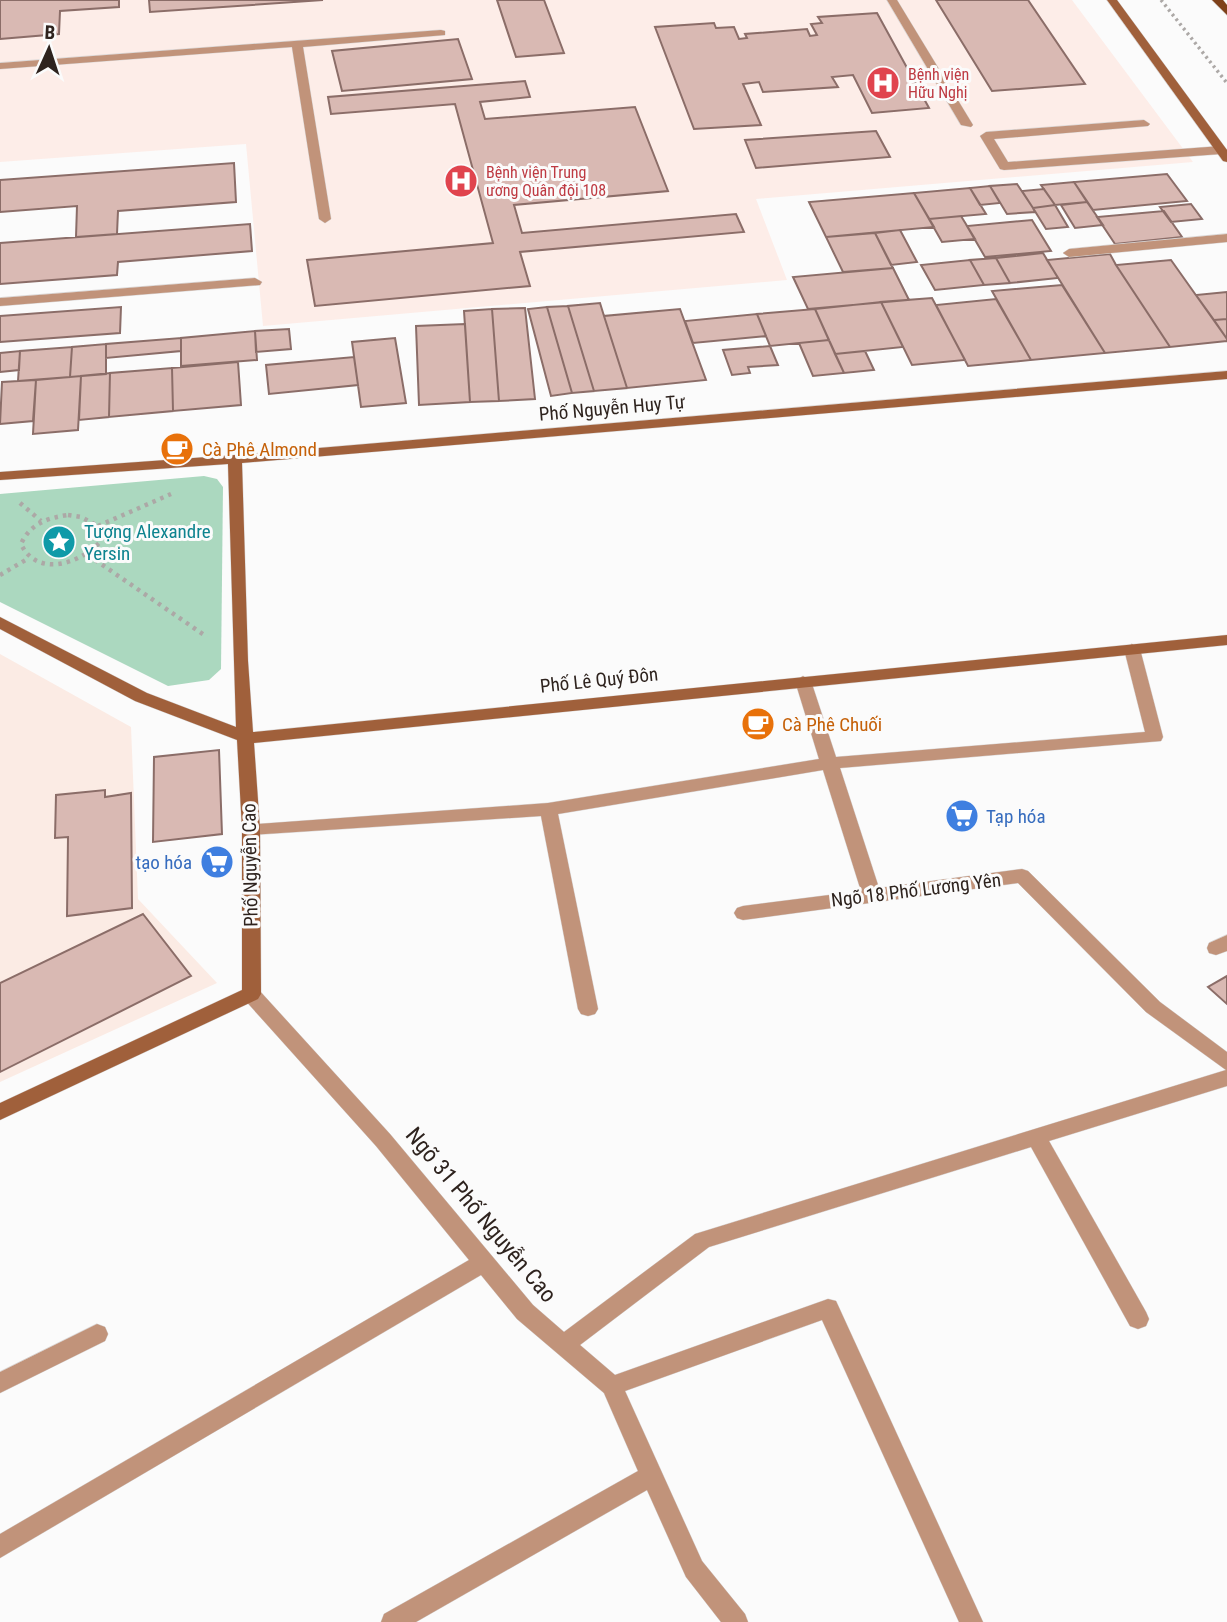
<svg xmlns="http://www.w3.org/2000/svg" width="1227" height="1622" viewBox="0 0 1227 1622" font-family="'Roboto Condensed',sans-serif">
<rect width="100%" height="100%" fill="#fbfbfb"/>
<!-- built -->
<path fill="#fbebe4" d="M0,654L131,727L138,899L217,983L0,1082Z"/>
<!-- medical -->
<path fill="#fdede8" d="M0,0H1072L1193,162L756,199L787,280L263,326L246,144L0,162Z"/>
<!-- green -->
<path fill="#abd8bf" d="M204,476L217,479L223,487L221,669L209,680L168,686L0,602V494Z"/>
<!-- building -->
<path fill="#d9b9b3" stroke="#8b6d68" stroke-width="2" d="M0,0H119V7L60,11L59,34L0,39Z
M149,0H323L150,12Z
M497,0H544L564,53L516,57Z
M936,0H1028L1085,84L992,91Z
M877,13L929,108L872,113L853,75L832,77L838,87L763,92L759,82L743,84L761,125L694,129L655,27L714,23L716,28L734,27L739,39L747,38L745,34L807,29L810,36L817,35L811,24L822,23L818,17Z
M458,39L472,79L342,91L332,51Z
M525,81L530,97L480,102L485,119L635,107L668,191L514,205L522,233L736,214L744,232L520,252L530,286L315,306L307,260L493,243L455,104L331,114L328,97Z
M876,131L890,157L756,168L745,140Z
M234,163L236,202L118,211L117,234L76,237L77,206L0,212V180Z
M1167,174L1187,201L1093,210L1074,182Z
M1074,182L1087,202L1055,205L1041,185Z
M1017,184L1033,208L1035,212L1007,214L990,186Z
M990,186L1000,203L980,205L970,188Z
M970,188L986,214L929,219L914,193Z
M1044,189L1055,205L1033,208L1022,191Z
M914,193L934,227L826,237L809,202Z
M1087,202L1103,225L1075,228L1061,205Z
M1191,204L1202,219L1171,222L1160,207Z
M1055,205L1068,227L1046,229L1033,208Z
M1164,211L1182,237L1115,244L1097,217Z
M961,216L975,239L942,242L929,219Z
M1032,220L1051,251L985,257L967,226Z
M250,224L252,251L118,262L117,275L0,284V243Z
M900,230L917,262L891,265L875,233Z
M875,233L893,268L843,272L826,237Z
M1043,253L1058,278L1010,283L996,258Z
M1110,254L1116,265L1170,347L1105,353L1047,260Z
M996,258L1010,283L984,285L970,260Z
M970,260L984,285L935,290L921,265Z
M1171,260L1227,339V341L1170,347L1116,265Z
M893,268L909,300L808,309L793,277Z
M1062,285L1105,353L1031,360L992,291Z
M1227,292V319L1214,320L1196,295Z
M932,298L965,360L912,365L881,302Z
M996,299L1031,360L968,366L936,305Z
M881,302L903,347L835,354L815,309Z
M600,303L604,316L627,388L594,391L568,306Z
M568,306L594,391L572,393L547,307Z
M121,307L120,333L0,342V316Z
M547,307L572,393L551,396L528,309Z
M525,308L535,399L499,401L492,309Z
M492,309L499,401L470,402L464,311Z
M680,309L706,380L627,388L604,316Z
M815,309L829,340L770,346L757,314Z
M757,314L766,336L693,343L685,321Z
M1227,319V339L1214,320Z
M465,324L470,402L419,405L416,326Z
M289,329L291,349L256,352L255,331Z
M255,331L257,360L181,366V338Z
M181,338V351L106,358V344Z
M395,338L406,403L361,407L352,342Z
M829,340L844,373L813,376L799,343Z
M106,344V374L70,377L72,347Z
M770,346L778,365L748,367L750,373L732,375L723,350Z
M72,347L70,377L18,381L20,351Z
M20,351L19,370L0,372V353Z
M865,351L874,370L844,373L835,354Z
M354,357L358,385L269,394L266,365Z
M238,362L241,405L173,411L172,368Z
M172,368L173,411L109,417L110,373Z
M110,373L109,417L79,420L81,376Z
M81,376L78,430L33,434L36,380Z
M36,380L33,421L0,424L2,382Z
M219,750L222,834L153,842L154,757Z
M105,790V797L131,793L132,908L67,916L68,837L55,838L56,795Z
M143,914L191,976L0,1072V983Z
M1227,976V1004L1208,987Z"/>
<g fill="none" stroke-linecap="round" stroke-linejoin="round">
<defs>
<path id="lane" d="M887,0H897L973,125L971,127L961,125Z
M441,30L445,31V35L303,47L331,219L325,223L319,219L292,47L0,69V63Z
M1144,120L1150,124L1148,126L994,139L1008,162L1221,146L1227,150L1221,154L1004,170L1000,169L980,136L986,132Z
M255,278L262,282L260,285L0,306V298Z
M1132,644L1140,649L1163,737L1161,741L840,768L879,888L1022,869L1028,871L1160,1002L1227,1052V1086L1049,1141L1146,1312L1149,1319L1146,1326L1138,1329L1130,1326L1031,1147L709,1247L580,1345L615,1375L828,1299L836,1301L983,1622H959L822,1320L625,1391L702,1561L745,1614L748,1622H721L686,1577L647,1490L416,1622H381L384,1614L638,1471L604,1393L517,1319L481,1275L0,1558V1534L469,1260L376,1146L244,999L241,994L244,989L251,987L258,989L390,1134L533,1305L564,1332L695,1234L1226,1070L1146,1012L1018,883L743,920L737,918L734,913L737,908L743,906L861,891L823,770L558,814L598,1009L595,1014L588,1016L581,1014L578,1009L541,816L251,835L245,833L242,829L245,825L548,803L819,759L795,681L803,676L811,681L836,757L1145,732L1124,649Z
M1227,935V951L1216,955L1209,953L1207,948L1209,943Z
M97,1324L105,1327L108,1334L105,1341L0,1393V1372Z"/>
<path id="street" d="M1227,234V242L1069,257L1063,253L1069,249Z"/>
<path id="secondary" d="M1107,0H1117L1227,150V162L1223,161Z
M1227,371V379L242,463L248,661L253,732L1227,635V645L254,743L260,829L261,994L258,999L0,1120V1103L242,990V829L237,740L135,701L0,629V617L147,693L236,727L228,464L0,480V472L235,455Z"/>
<path id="primary" d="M1212,0H1223L1227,5V15Z"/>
</defs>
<!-- lane casing -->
<use href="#lane" stroke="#dad8d8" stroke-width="1"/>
<!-- street casing -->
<use href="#street" stroke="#dad8d8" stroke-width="1"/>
<!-- secondary casing -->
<use href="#secondary" stroke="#dad8d8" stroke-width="1"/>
<!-- primary casing -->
<use href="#primary" stroke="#dad8d8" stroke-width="1"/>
<!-- path-far1 -->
<path stroke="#aca8a6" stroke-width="3.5" stroke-dasharray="2.5 3.5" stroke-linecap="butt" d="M1161,0L1227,83"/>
<!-- path -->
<path stroke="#aca8a6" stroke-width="4.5" stroke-dasharray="3.5 5" stroke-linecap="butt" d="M20,503L41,521
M68,515L81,517L98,526L101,541C80,564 37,578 21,544C30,524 47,518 68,515Z
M98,526L171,494
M88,555L207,637
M0,575L29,558"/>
<!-- lane -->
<use href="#lane" fill="#c1937a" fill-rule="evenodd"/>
<!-- street -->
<use href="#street" fill="#c1937a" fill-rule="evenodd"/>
<!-- secondary -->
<use href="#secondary" fill="#a0603b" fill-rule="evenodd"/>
<!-- primary -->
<use href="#primary" fill="#7e411a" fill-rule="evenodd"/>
</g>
<!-- icons -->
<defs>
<symbol id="hospital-disc" viewBox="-11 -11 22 22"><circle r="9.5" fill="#e0444e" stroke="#fbfbfb"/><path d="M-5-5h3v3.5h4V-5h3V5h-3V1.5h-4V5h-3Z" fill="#fff"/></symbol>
<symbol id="cafe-disc" viewBox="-11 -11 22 22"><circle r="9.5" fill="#e8710a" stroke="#fbfbfb"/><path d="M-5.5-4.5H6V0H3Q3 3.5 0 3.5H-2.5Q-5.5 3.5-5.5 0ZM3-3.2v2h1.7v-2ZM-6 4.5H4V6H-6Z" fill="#fff"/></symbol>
<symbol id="sight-disc" viewBox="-11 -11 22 22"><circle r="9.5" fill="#0f9aa8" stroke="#fbfbfb"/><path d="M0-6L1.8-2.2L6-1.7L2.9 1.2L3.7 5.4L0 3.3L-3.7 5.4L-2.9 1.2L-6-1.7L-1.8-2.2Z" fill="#fff"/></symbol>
<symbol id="supermarket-disc" viewBox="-11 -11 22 22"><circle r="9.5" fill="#3f7fe0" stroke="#fbfbfb"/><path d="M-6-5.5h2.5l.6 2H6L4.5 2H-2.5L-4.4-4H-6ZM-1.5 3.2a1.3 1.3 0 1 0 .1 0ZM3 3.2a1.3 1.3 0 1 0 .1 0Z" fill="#fff"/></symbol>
</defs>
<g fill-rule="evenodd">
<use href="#hospital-disc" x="864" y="64" width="38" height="38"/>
<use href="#hospital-disc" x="442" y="162" width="38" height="38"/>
<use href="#cafe-disc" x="158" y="430" width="38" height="38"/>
<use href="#sight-disc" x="40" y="523" width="38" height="38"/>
<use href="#cafe-disc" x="739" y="705" width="38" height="38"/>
<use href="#supermarket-disc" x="943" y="797" width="38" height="38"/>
<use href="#supermarket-disc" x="198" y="843" width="38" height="38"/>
</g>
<g text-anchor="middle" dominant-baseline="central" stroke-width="6" stroke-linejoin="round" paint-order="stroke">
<!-- far-health labels -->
<g font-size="16" fill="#be3a42" stroke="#fbfbfb" text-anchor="start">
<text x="908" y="74">Bệnh viện<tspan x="908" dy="18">Hữu Nghị</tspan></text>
<text x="486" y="172">Bệnh viện Trung<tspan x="486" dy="18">ương Quân đội 108</tspan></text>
</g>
<!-- street labels -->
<g font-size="19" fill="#2e231e" stroke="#fbfbfb">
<text transform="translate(612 408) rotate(-5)">Phố Nguyễn Huy Tự</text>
<text transform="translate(599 680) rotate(-6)">Phố Lê Quý Đôn</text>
<text transform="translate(250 865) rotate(-91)">Phố Nguyễn Cao</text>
<text transform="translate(916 890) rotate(-7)">Ngõ 18 Phố Lương Yên</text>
</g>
<!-- food labels -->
<g font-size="19" fill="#c56008" stroke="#fbfbfb" text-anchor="start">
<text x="202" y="449">Cà Phê Almond</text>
<text x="782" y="724">Cà Phê Chuối</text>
</g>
<!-- culture labels -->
<g font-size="19" fill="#0d838f" stroke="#fbfbfb" text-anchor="start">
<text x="84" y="531">Tượng Alexandre<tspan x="84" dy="22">Yersin</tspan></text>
</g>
<!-- shop labels -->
<g font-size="19" fill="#366cbe" stroke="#fbfbfb" text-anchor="start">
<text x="986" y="816">Tạp hóa</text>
<text x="192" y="862" text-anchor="end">tạo hóa</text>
</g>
<!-- near-street labels -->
<g font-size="23" fill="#2e231e" stroke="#fbfbfb">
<text transform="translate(481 1215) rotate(50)">Ngõ 31 Phố Nguyễn Cao</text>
</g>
</g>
<!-- north arrow -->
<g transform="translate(49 49) rotate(3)" stroke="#fbfbfb" stroke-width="5" paint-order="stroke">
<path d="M0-5L12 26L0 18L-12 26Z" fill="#2e231e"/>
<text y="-10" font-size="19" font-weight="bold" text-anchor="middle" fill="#2e231e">B</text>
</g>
</svg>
